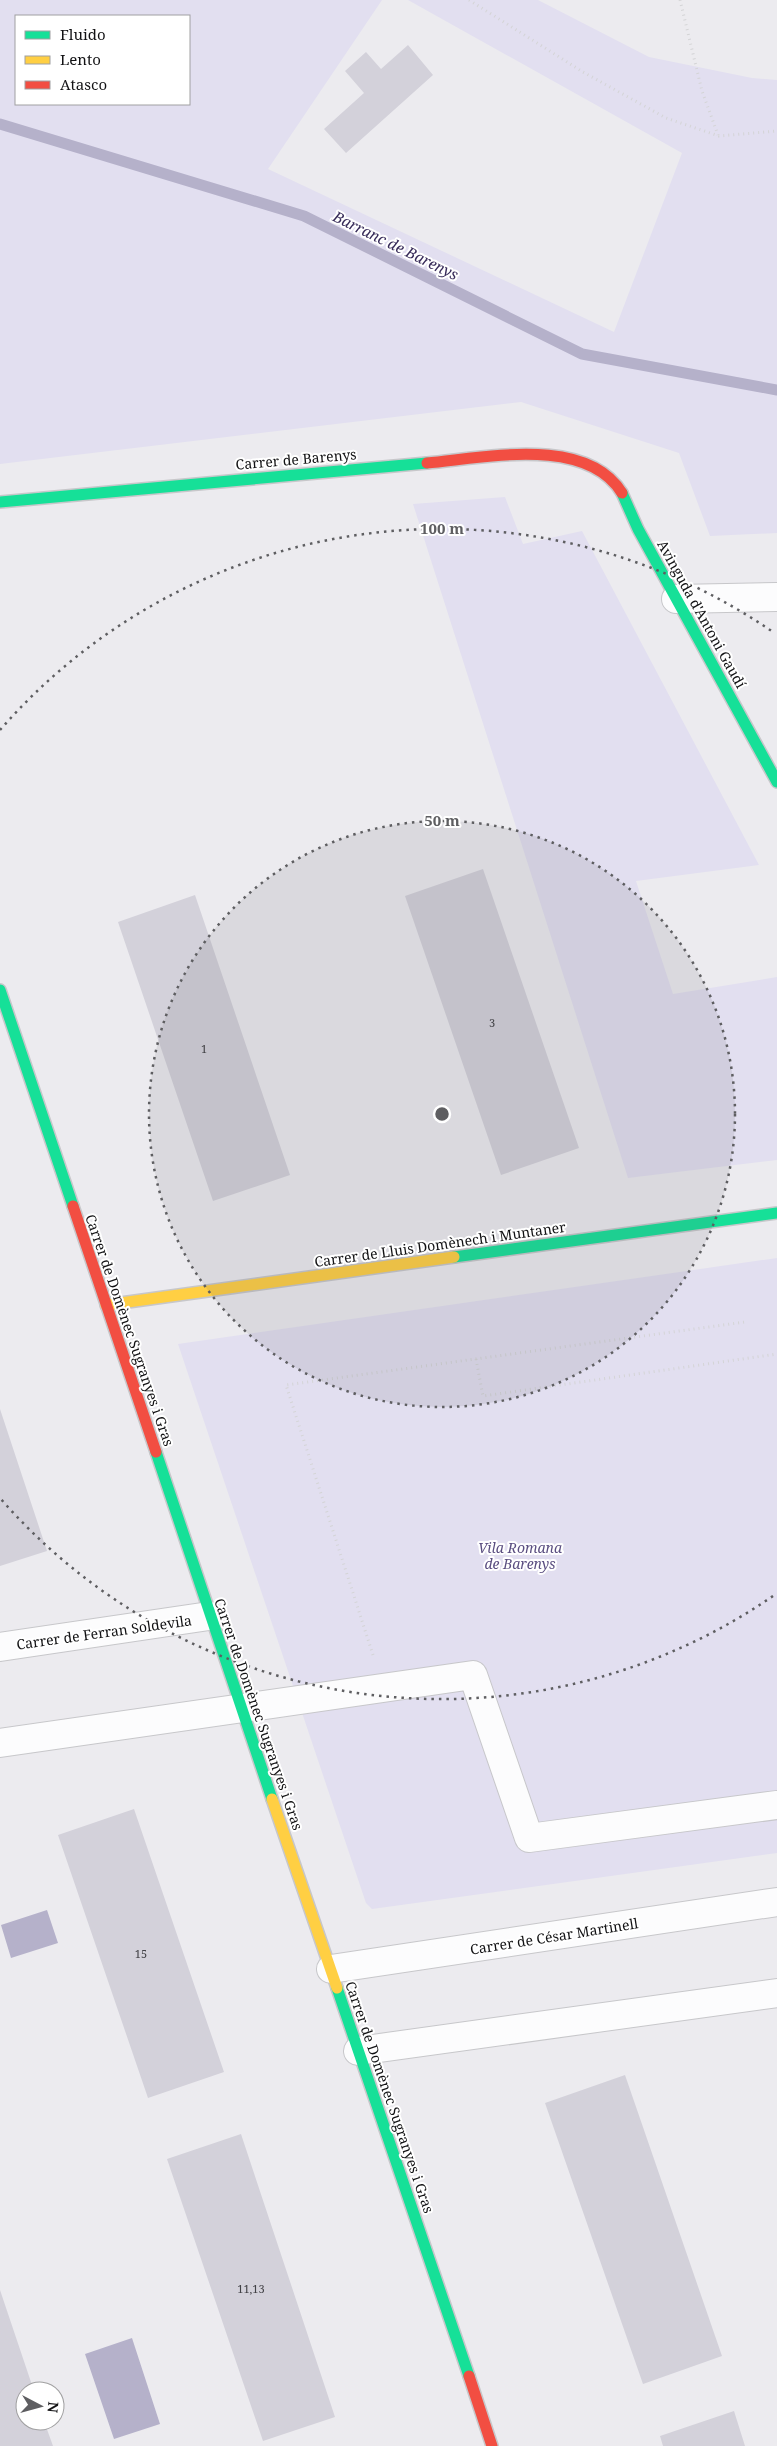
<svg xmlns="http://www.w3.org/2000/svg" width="777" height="2446" viewBox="0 0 777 2446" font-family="'Noto Serif',serif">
<rect width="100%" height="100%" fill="#ecebef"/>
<!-- green -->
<path fill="#e2dff0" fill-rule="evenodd" d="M0,0H382L268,169L614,332L682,153L408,0H538L649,57L752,78L777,80V533L710,536L679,453L521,402L0,464ZM16,16H189V104H16Z
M505,497L523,544L582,531L759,865L636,881L673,994L777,977V1160L628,1178L413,504Z
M777,1258V1853L372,1909L366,1903L178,1344Z"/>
<!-- water -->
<path fill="#b5b1ca" d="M47,1910L58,1943L11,1958L1,1925Z
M132,2338L160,2424L114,2439L85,2354Z"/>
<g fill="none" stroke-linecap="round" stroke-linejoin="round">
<!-- stream -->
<path stroke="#b5b1ca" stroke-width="11" d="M0,124L304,216L582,354L777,390"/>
</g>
<!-- building -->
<path fill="#d3d1da" d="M408,45L433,75L346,153L324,129L364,93L345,71L366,52L381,69Z
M483,869L579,1148L501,1175L405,896Z
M195,895L290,1175L213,1201L118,922Z
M0,1409L47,1551L0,1566Z
M134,1809L224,2072L148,2098L58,1835Z
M625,2075L722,2356L643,2384L545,2103Z
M241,2134L335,2417L263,2441L167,2159Z
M0,2290L34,2391H25V2421H44L53,2446H0Z
M734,2411L745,2446H663L660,2436Z"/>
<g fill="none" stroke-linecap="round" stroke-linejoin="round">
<defs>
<path id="street" d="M676,599L777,597
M0,1647L209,1616
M0,1743L473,1675L529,1838L777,1805
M331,1969L777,1902
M358,2051L777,1993"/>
<path id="fast" d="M622,493L638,529L777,782
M0,502L427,463
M0,990L73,1206
M454,1257L777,1213
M156,1452L272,1799
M337,1988L469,2376"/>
<path id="slow" d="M106,1305L454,1257
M272,1799L337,1988"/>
<path id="jam" d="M427,463C484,458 586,435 622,493
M73,1206L156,1452
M469,2376L492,2446"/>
</defs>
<!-- street casing -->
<use href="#street" stroke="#c7c7ca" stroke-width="30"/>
<!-- fast casing -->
<use href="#fast" stroke="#c7c7ca" stroke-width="14"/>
<!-- slow casing -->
<use href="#slow" stroke="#c7c7ca" stroke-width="14"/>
<!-- jam casing -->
<use href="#jam" stroke="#c7c7ca" stroke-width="14"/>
<!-- path -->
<path stroke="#d4d4d6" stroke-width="3" stroke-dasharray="1 4" stroke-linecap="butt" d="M469,0L583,72L666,118L719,136L777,131
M680,0L702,91L718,135
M476,1359L483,1396L777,1354
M373,1655L286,1385L745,1322"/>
<!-- street -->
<use href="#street" stroke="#fcfcfd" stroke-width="28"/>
<!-- fast -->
<use href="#fast" stroke="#16e098" stroke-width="11"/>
<!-- slow -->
<use href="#slow" stroke="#ffcf43" stroke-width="11"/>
<!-- jam -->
<use href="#jam" stroke="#f24e42" stroke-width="11"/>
</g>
<!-- distance rings -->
<circle cx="442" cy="1114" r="293" fill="#5e5e61" fill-opacity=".12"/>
<g fill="none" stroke="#5e5e61" stroke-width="2.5" stroke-dasharray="2.5 5">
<circle cx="442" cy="1114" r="293"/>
<path d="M773 1596A585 585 0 0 1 0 1498M0 730A585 585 0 0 1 773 632"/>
</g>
<g text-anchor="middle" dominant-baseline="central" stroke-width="4" stroke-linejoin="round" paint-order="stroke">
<!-- number labels -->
<g font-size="11" fill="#424246">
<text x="492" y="1022">3</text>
<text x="204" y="1048">1</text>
<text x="141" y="1953">15</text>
<text x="251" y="2288">11,13</text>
</g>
<!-- street labels -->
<g font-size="14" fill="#121214" stroke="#fff">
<text transform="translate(296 459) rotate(-5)">Carrer de Barenys</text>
<text transform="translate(702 614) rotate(61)">Avinguda d'Antoni Gaudí</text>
<text transform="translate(440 1244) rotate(-8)">Carrer de Lluis Domènech i Muntaner</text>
<text transform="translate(130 1330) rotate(71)">Carrer de Domènec Sugranyes i Gras</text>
<text transform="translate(104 1632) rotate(-8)">Carrer de Ferran Soldevila</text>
<text transform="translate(259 1714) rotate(71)">Carrer de Domènec Sugranyes i Gras</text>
<text transform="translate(554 1936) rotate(-9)">Carrer de César Martinell</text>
<text transform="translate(390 2097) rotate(71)">Carrer de Domènec Sugranyes i Gras</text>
</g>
<!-- park labels -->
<g font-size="14" font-style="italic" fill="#5a4e80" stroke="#fff">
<text x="520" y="1547">Vila Romana<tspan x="520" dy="16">de Barenys</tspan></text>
</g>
<!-- water labels -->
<g font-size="15" font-style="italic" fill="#362a58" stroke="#fff">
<text transform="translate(396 245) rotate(26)">Barranc de Barenys</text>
</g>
</g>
<circle cx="442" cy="1114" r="8" fill="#5e5e61" stroke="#fff" stroke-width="2.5"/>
<g font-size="15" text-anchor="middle" font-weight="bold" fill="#5e5e61" stroke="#fff" stroke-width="4" stroke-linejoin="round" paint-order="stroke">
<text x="442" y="534">100 m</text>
<text x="442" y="826">50 m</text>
</g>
<!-- legend -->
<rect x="15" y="15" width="175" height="90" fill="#ffffff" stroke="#a0a0a1"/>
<rect x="25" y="31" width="25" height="8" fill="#16e098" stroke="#a0a0a1"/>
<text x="60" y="40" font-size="15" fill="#121214">Fluido</text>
<rect x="25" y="56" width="25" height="8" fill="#ffcf43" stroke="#a0a0a1"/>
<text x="60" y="65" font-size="15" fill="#121214">Lento</text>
<rect x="25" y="81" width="25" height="8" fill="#f24e42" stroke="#a0a0a1"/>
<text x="60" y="90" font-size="15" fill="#121214">Atasco</text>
<!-- north arrow -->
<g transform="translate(40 2406) rotate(96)"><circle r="24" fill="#ffffff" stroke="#a0a0a1"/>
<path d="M0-4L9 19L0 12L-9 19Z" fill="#5e5e61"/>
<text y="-8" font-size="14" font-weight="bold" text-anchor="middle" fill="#121214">N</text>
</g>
</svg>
